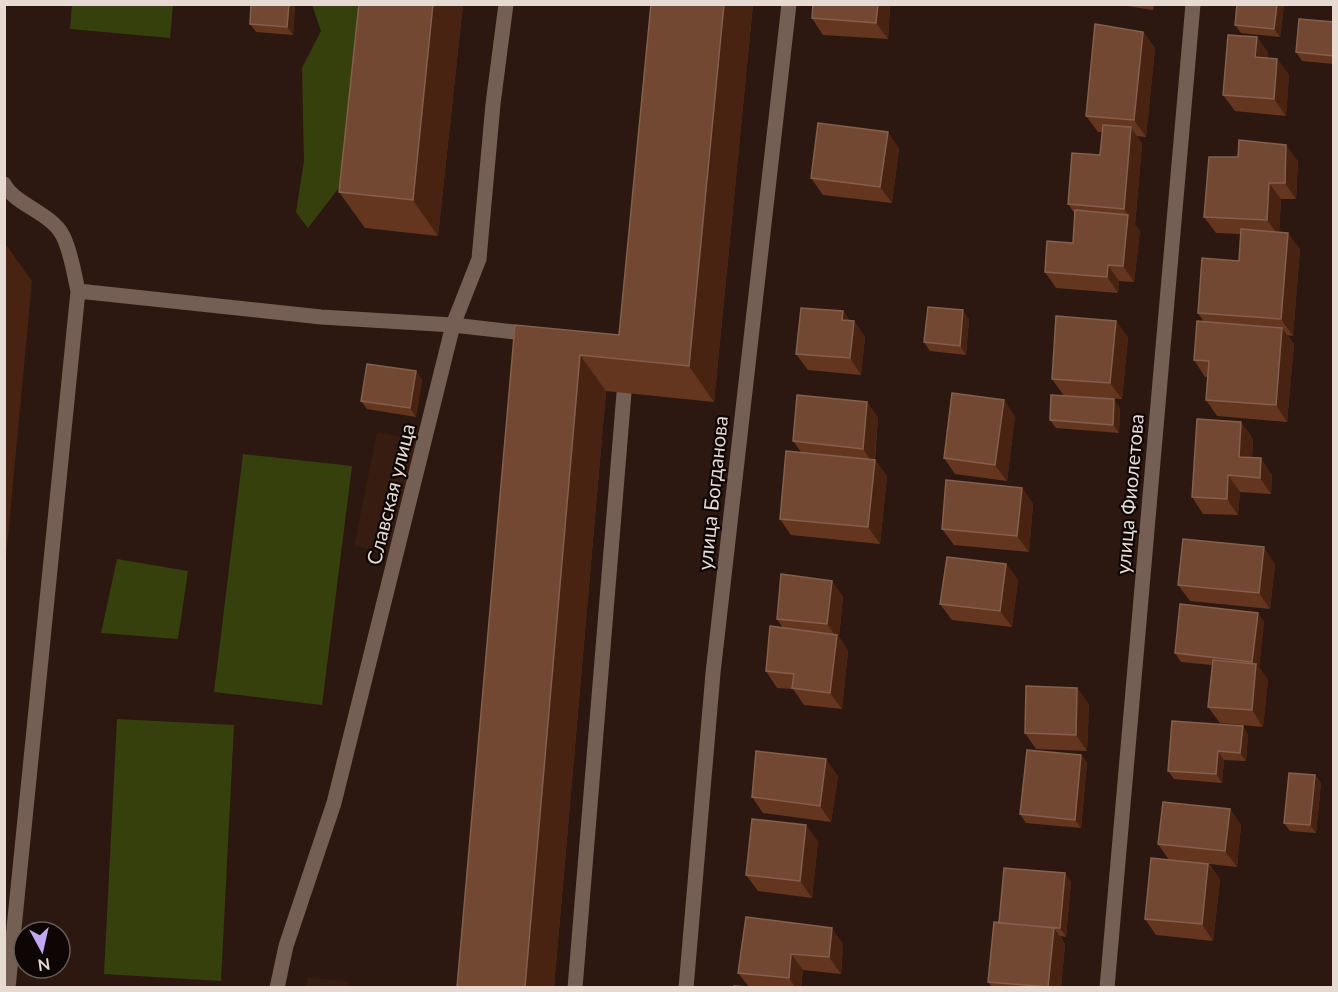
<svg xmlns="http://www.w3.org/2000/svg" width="1338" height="992" viewBox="0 0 1338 992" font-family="Lato,sans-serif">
<rect width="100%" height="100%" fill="#2c1810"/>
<!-- built -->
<path fill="#361c11" d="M377,432L417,440L394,554L354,546Z
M308,977L349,981L348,987H306Z"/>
<!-- green -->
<path fill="#36400c" d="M72,5H173L170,38L70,29Z
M312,5H367L348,176L308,228L296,212L304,161L302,68L321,31Z
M243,454L352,466L322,705L214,692Z
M117,559L188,571L178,639L101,633Z
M117,719L234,725L221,981L104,974Z"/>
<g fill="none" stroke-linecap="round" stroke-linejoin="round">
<!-- service -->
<path stroke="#755e54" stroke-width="15" d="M4,184C15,205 52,213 63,236C71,252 74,273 78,291L8,988
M78,291L321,317L453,325L532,334
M277,988L286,946L334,803L453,325L479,259L493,104L506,4
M575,988L624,393"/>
<!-- minor -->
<path stroke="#755e54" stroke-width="15" d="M686,988L713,673L789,4
M1107,988L1193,4"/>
</g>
<!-- wall -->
<path fill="#64361f" d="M295,4L293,35L256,32L250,24Z
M359,4H463L438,236L365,228L339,192Z
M651,4H753L714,402L606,391L554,987H457L515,325L619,335Z
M890,4L888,39L823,35L812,18Z
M1114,4H1154L1153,10Z
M1284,5L1280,37L1241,33L1235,25Z
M1334,22V64L1302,61L1296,52Z
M1143,32L1155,48L1146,137L1137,136L1142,144L1135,225L1140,231L1134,282L1119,281L1118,293L1056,288L1045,272L1073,243L1075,214L1068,204L1100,155L1102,132H1098L1086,116Z
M1257,37L1268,53V58L1277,59L1289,75L1286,116L1235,111L1223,95Z
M899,148L892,203L823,195L811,178Z
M1298,161L1296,199H1281L1279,232L1300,249L1293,336L1287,335L1294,344L1287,422L1217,416L1206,400L1207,377H1205L1194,360L1204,322L1198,313L1239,261L1241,234L1216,233L1204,217Z
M843,311L849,320L854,321L865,337L861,375L808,370L796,354Z
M969,319L966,355L930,351L924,342Z
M1128,337L1122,399L1064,396L1052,379Z
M416,371L422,380L416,417L367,409L361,401Z
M867,402L878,418L875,460L887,476L880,544L791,535L780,519L801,452L793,441Z
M1120,408L1119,433L1056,428L1050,420Z
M1015,416L1007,481L955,474L944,458Z
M1241,422L1253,439L1252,458L1272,475L1271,494L1240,492L1238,515L1203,514L1192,497Z
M1022,488L1033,504L1029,552L954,545L942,529Z
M1006,564L1018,580L1012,627L952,620L940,604Z
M1275,564L1270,609L1190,601L1178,585Z
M832,581L843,597L839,637L848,651L842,709L804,705L793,689L777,688L766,671L783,628L777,619Z
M1264,621L1259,667L1268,680L1263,727L1220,723L1208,707L1212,665L1181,662L1175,653Z
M1089,704L1087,751L1036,749L1025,733Z
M1243,726L1248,735L1246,761L1224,760L1222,783L1174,779L1168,771Z
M1081,755L1087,763L1081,828L1026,823L1020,814Z
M1315,775L1321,783L1316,833L1290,831L1284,823Z
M838,776L831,822L763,813L752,797Z
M1230,809L1241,825L1237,867L1209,864L1220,880L1213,941L1156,935L1145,919L1169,860L1158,844Z
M818,841L812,898L758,891L746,875Z
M1071,882L1066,937L1060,936L1065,944L1061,987H992L988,982L999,923Z
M746,917L843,944L841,974L803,970L801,987H734H749L738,973Z"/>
<!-- shaded-wall -->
<path fill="#482311" d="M289,4H295L293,35L287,27Z
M433,4H463L438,236L413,200Z
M724,4H753L714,402L689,366Z
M878,4H890L888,39L876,23Z
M1277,4L1284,5L1280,37L1274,29Z
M1143,32L1155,48L1146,137L1134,120Z
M1257,37L1268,53L1266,73L1255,57Z
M1277,59L1289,75L1286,116L1274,99Z
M1131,127L1142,144L1135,225L1140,231L1134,282L1123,266L1128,215L1124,209Z
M888,132L899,148L892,203L880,187Z
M1286,145L1298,161L1296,199L1285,183Z
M1269,183L1281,199L1279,236L1267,220Z
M1288,233L1300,249L1293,336L1281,319Z
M4,242L32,281L4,579Z
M1108,265L1119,281L1118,293L1107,277Z
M963,310L969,319L966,355L960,346Z
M843,311L853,326L854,321L865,337L861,375L850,358L842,320Z
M1116,321L1128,337L1122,399L1110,383Z
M1282,328L1294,344L1287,422L1276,405Z
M580,355L606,391L554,987H525Z
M416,371L422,380L416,417L410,408Z
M1114,399L1120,408L1119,433L1113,425Z
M1004,400L1015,416L1007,481L995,465Z
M867,402L878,418L874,465L863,449Z
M1241,422L1253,439L1251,474L1239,457Z
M1261,458L1272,475L1271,494L1260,478Z
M875,460L887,476L880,544L868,527Z
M1228,475L1240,492L1238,515L1227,499Z
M1022,488L1033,504L1029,552L1017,536Z
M1264,547L1275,564L1270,609L1259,593Z
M1006,564L1018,580L1012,627L1000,611Z
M832,581L843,597L839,637L848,651L842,709L830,693L837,638L827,624Z
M1258,613L1264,621L1259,667L1268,680L1263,727L1252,710L1256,667L1252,662Z
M1077,688L1089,704L1087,751L1076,735Z
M1243,726L1248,735L1246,761L1240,753Z
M1218,751L1224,760L1222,783L1216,774Z
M1081,755L1087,763L1081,828L1075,820Z
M826,759L838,776L831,822L820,806Z
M1315,775L1321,783L1316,833L1310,825Z
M1230,809L1241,825L1237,867L1225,851Z
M806,825L818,841L812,898L800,881Z
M1208,864L1220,880L1213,941L1202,924Z
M1065,873L1071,882L1066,937L1060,928Z
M832,928L843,944L841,974L829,957Z
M1054,928L1065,944L1061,987H1048Z
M791,954L803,970L801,987H795L789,978Z"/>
<!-- building -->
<path fill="#724832" stroke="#845f4b" stroke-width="1.5" d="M251,4H289L287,27L250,24Z
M359,4H433L413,200L339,192Z
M651,4H724L689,366L580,355L525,987H457L515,325L619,335Z
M813,4H878L876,23L812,18Z
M1237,4H1277L1274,29L1235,25Z
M1299,19L1334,22V56L1296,52Z
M1095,24L1143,32L1134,120L1086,116Z
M1228,35L1257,37L1255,57L1277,59L1274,99L1223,95Z
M818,123L888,132L880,187L811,178Z
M1103,125L1131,127L1124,209L1068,204L1072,153L1100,155Z
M1239,140L1286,145L1285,183H1269L1267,220L1204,217L1209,157H1238Z
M1075,210L1128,215L1123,266L1108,265L1107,277L1045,272L1047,241L1073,243Z
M1241,229L1288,233L1281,319L1198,313L1202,258L1239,261Z
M928,307L963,310L960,346L924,342Z
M801,308L843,311L842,320L854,321L850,358L796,354Z
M1056,316L1116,321L1110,383L1052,379Z
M1197,321L1282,328L1276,405L1206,400L1209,361L1194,360Z
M367,364L416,371L410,408L361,401Z
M952,393L1004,400L995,465L944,458Z
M797,395L867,402L863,449L793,441Z
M1051,395L1114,399L1113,425L1050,420Z
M1197,419L1241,422L1239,457L1261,458L1260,478L1228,475L1227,499L1192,497Z
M786,451L875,460L868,527L780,519Z
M946,480L1022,488L1017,536L942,529Z
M1183,539L1264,547L1259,593L1178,585Z
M947,557L1006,564L1000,611L940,604Z
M781,574L832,581L827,624L777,619Z
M1180,604L1258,613L1252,662L1175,653Z
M770,626L837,635L830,693L792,688L794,674L766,671Z
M1213,660L1256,664L1252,710L1208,707Z
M1026,686L1077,688L1076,735L1025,733Z
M1172,721L1243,726L1240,753L1218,751L1216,774L1168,771Z
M1027,750L1081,755L1075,820L1020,814Z
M756,751L826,759L820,806L752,797Z
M1289,773L1315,775L1310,825L1284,823Z
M1163,802L1230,809L1225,851L1158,844Z
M752,819L806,825L800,881L746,875Z
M1151,858L1208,864L1202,924L1145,919Z
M1004,868L1065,873L1060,928L999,923Z
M746,917L832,928L829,957L791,954L789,978L738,973Z
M994,922L1054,928L1048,987L988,982Z
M734,986L749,987H734Z"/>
<g text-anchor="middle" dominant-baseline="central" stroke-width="4.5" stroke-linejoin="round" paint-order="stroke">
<!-- street labels -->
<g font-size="20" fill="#e7dad3" stroke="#0e0604">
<text transform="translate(712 493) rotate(-84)">улица Богданова</text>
<text transform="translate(390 494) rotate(-76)">Славская улица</text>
<text transform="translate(1129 494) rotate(-85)">улица Фиолетова</text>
</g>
</g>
<!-- border -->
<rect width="1338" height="992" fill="none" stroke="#e7dad3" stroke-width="12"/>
<!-- north arrow -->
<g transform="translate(42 950) rotate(172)"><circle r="28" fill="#0e0604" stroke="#655b57" stroke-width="1.5"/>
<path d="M0-4.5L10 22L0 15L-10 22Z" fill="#c2a7f2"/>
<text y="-9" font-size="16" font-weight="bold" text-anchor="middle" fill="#e7dad3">N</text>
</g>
</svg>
